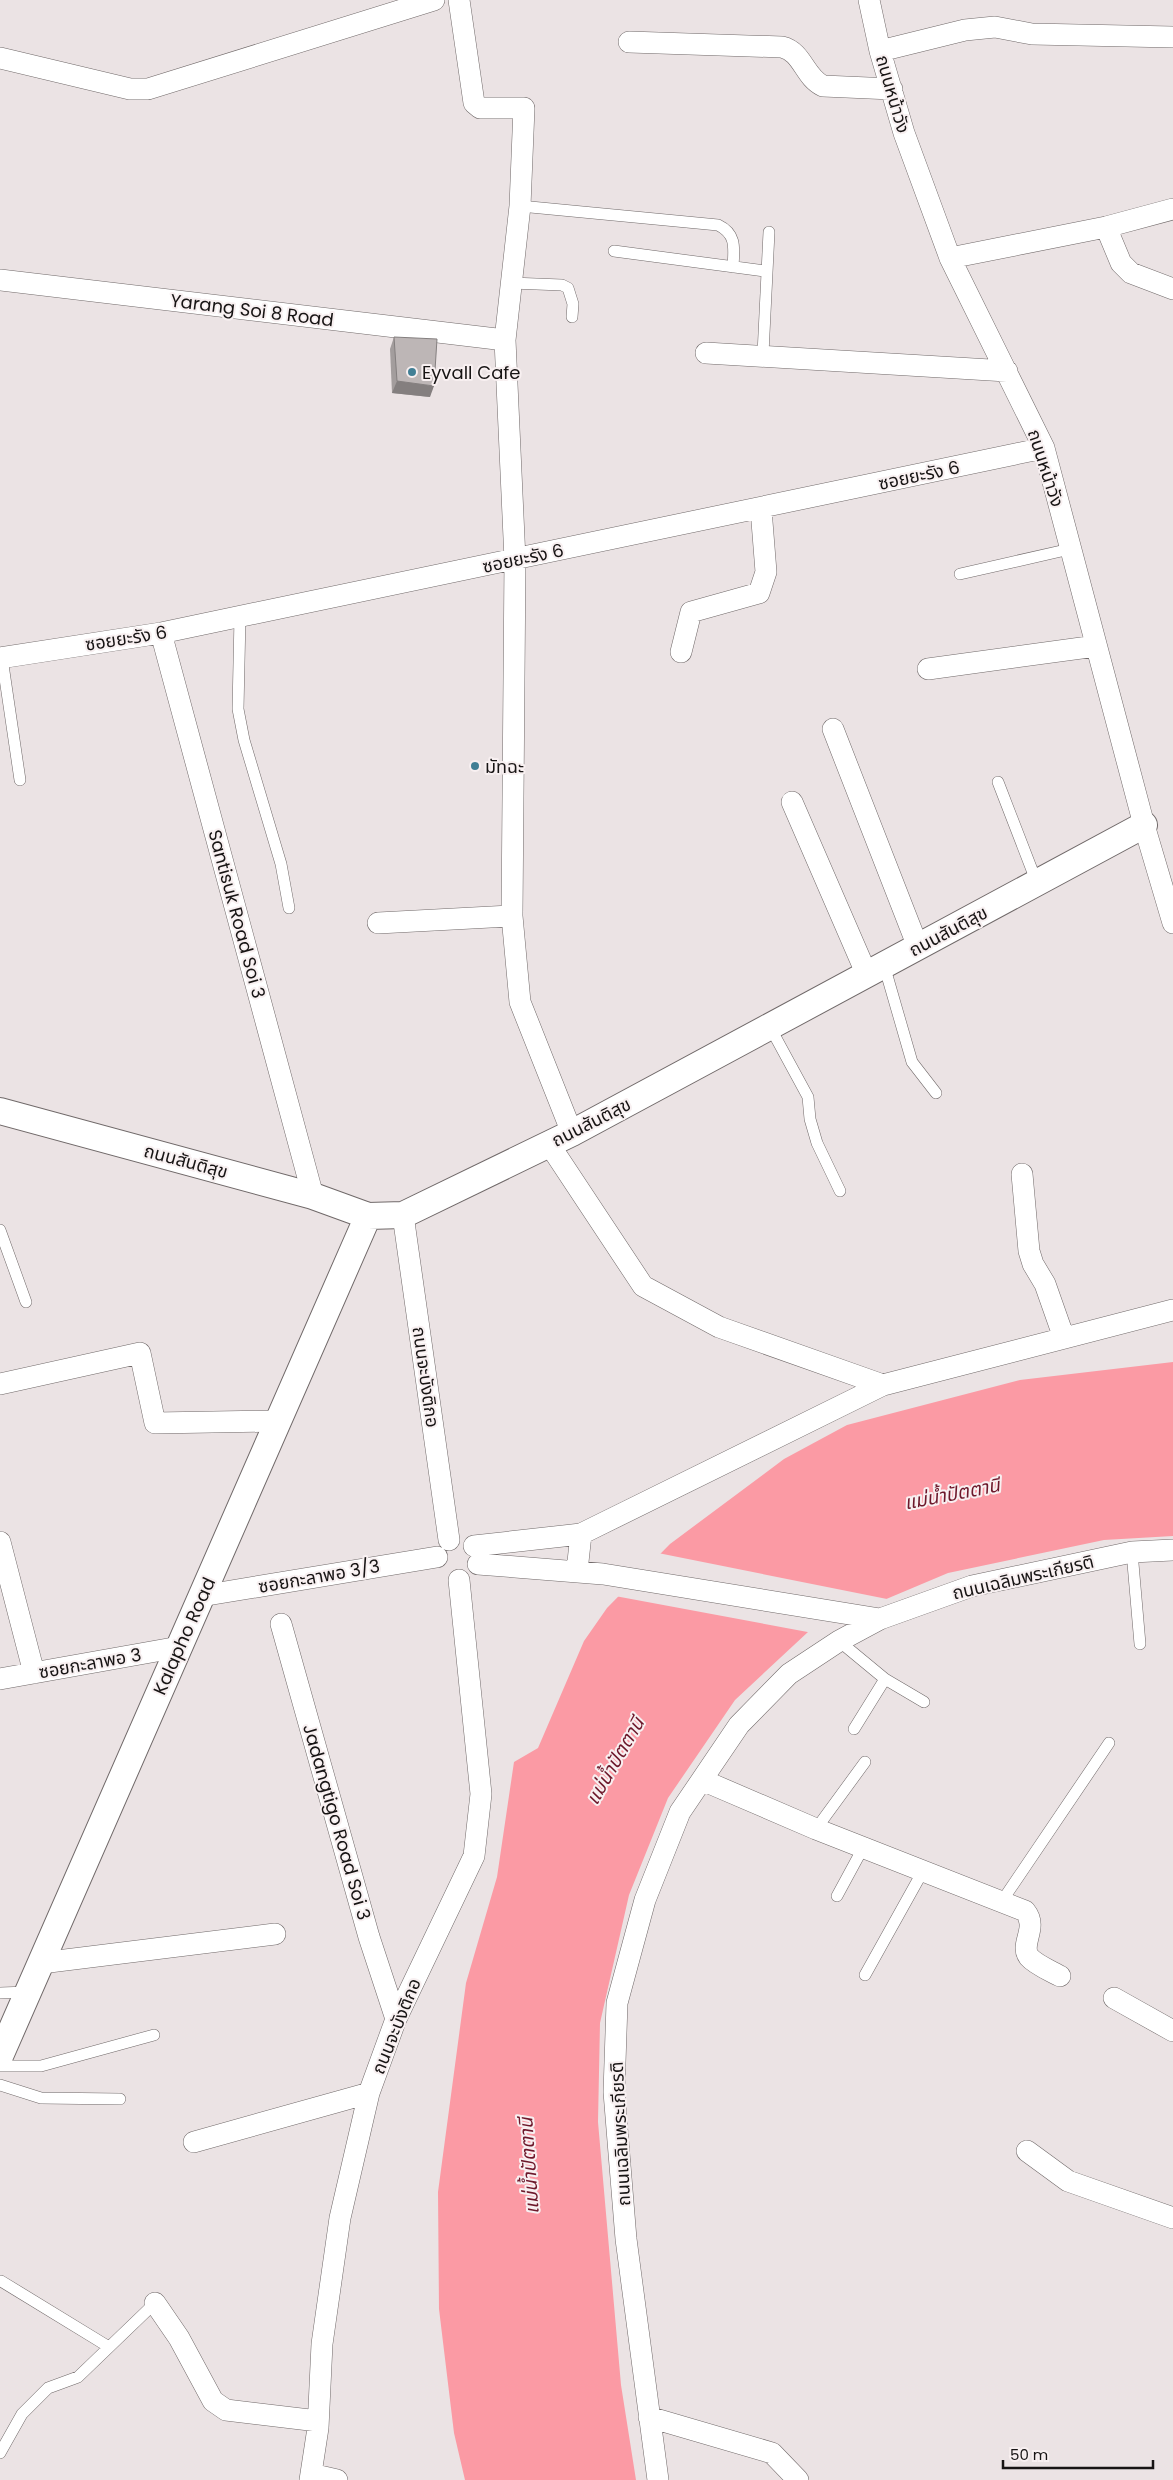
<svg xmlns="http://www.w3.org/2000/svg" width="1173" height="2480" viewBox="0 0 1173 2480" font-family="Poppins,'Noto Sans Thai',sans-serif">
<rect width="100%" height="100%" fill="#ebe3e4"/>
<!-- water -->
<path fill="#fb9aa4" d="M1173,1362V1536L1104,1540L948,1573L808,1632L735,1700L668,1798L629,1895L600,2023L598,2122L621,2385L636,2480H465L454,2433L439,2309L438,2192L466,1983L497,1877L514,1762L538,1748L584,1641L607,1608L670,1544L784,1459L847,1425L1020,1380Z"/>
<!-- pier -->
<path fill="#ebe3e4" d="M658,1553L892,1600L813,1633L615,1596Z"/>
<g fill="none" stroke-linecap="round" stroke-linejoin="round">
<defs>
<path id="service" d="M520,206L718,225C737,234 734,249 733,267
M614,251L765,271
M511,283L562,285L568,288L573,304L572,317
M763,354L769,232
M960,574L1070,549
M240,617L238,709L244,740L281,864L289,908
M2,658L20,780
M998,782L1037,883
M884,965L912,1062L936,1093
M770,1027L808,1097L810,1119L817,1143L840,1191
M0,1230L26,1302
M1132,1552L1140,1644
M839,1641L885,1679L924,1702
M854,1729L885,1679
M816,1829L865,1762
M837,1896L863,1848
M1002,1901L1109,1743
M865,1975L923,1871
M0,1993L28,1992
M0,2066H41L154,2035
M0,2085L41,2098L120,2099
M1,2281L109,2347
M0,2453L22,2414L48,2388L78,2377L155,2303"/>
<path id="minor" d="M459,0L474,103L480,108H524L520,206L505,340L515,560L512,916L520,1002L572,1133
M869,0L880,51L904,133L950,258L1044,448L1144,825L1173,923
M629,42L782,47C803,52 804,77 823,86L892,89
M880,51L965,30L995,27L1032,34L1173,37
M0,58L130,89H148L434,0
M1106,227L1121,263L1131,273L1173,289
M950,258L1106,227L1173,209
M0,280L505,340
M706,353L1007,371
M161,633L313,1196
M681,652L691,612L759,593L766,572L761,509
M0,658L161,633L1044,448
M928,669L1096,646
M833,729L918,947
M792,802L867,975
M378,923L512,916
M549,1144L643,1286L719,1327L883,1385
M1022,1174L1029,1251L1033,1264L1045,1284L1064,1338
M403,1215L449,1540
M0,1384L140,1353L155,1423L278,1421
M0,1542L34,1673
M474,1546L581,1534L883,1385L1173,1310
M478,1564L603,1574L880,1619
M577,1571L581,1534
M201,1596L437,1557
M281,1624L369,1937L396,2019
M0,1679L179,1647
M702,1780L816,1829L1025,1911C1039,1928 1019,1944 1029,1957C1036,1965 1051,1971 1060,1976
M41,1963L275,1934
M1114,1998L1173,2031
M194,2142L369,2093
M1027,2151L1068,2181L1173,2218
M155,2303L179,2338L213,2401L226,2410L318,2421
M649,2417L772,2453L798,2480
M311,2474L337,2480
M310,2480L318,2428L322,2344L340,2218L369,2093L396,2019L474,1856L481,1794L459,1580
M658,2480L626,2239L614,2092L617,2003L645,1900L680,1812L739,1725L789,1674L839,1641L880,1619L972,1586L1132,1552L1173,1550"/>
<path id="tertiary" d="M0,1111L313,1196L368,1216L403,1215L572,1133L1144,825
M0,2056L368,1216"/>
</defs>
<!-- service casing -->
<use href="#service" stroke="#706969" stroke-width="12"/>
<!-- minor casing -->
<use href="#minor" stroke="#706969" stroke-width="22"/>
<!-- tertiary casing -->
<use href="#tertiary" stroke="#706969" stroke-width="28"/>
<!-- service -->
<use href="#service" stroke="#fff" stroke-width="11"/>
<!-- minor -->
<use href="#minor" stroke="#fff" stroke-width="21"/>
<!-- tertiary -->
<use href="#tertiary" stroke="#fff" stroke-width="26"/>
</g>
<!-- wall -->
<path fill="#a39d9d" d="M394,337L430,397L392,393L390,349Z"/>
<!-- shaded-wall -->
<path fill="#847f7f" d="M397,381L434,386L430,397L392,393Z"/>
<!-- building -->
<path fill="#bdb6b6" stroke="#847f7f" d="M394,337L437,339L434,386L397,381Z"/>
<!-- markers -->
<g fill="#417f95" stroke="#f8f0f1" stroke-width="2">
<circle cx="412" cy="372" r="5"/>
<circle cx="475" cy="766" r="5"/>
</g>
<g text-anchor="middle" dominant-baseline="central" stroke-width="4" stroke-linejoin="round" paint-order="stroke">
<!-- street labels -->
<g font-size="18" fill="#171414" stroke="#f8f0f1">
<text transform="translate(893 94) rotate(74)">ถนนหน้าวัง</text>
<text transform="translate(252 310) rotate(7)">Yarang Soi 8 Road</text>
<text transform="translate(1046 468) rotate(72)">ถนนหน้าวัง</text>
<text transform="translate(919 475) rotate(-12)">ซอยยะรัง 6</text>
<text transform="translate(523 558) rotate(-12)">ซอยยะรัง 6</text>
<text transform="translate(126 638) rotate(-9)">ซอยยะรัง 6</text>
<text transform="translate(237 914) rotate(75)">Santisuk Road Soi 3</text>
<text transform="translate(948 931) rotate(-28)">ถนนสันติสุข</text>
<text transform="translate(591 1122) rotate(-27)">ถนนสันติสุข</text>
<text transform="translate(186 1161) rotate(15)">ถนนสันติสุข</text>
<text transform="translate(426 1377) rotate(82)">ถนนจะบังติกอ</text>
<text transform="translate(319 1576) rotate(-10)">ซอยกะลาพอ 3/3</text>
<text transform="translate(1023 1577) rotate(-13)">ถนนเฉลิมพระเกียรติ</text>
<text transform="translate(184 1636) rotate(-66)">Kalapho Road</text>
<text transform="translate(90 1663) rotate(-10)">ซอยกะลาพอ 3</text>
<text transform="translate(337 1822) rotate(74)">Jadangtigo Road Soi 3</text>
<text transform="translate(396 2026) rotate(-68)">ถนนจะบังติกอ</text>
<text transform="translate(620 2134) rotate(-93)">ถนนเฉลิมพระเกียรติ</text>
</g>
<!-- poi labels -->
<g font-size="18" fill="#171414" stroke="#f8f0f1" text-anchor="start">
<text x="422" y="372">Eyvall Cafe</text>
<text x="485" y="766">มัทฉะ</text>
</g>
<!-- water labels -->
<g font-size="19" font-style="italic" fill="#6d182b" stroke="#f8f0f1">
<text transform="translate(952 1494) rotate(-11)">แม่น้ำปัตตานี</text>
<text transform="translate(615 1761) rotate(-60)">แม่น้ำปัตตานี</text>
<text transform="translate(529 2166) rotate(-94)">แม่น้ำปัตตานี</text>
</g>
</g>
<!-- scale -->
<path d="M1003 2460v8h150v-8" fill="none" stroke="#171414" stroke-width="2.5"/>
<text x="1010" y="2460" font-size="15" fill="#171414" stroke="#f8f0f1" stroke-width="4" paint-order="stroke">50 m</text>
</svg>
